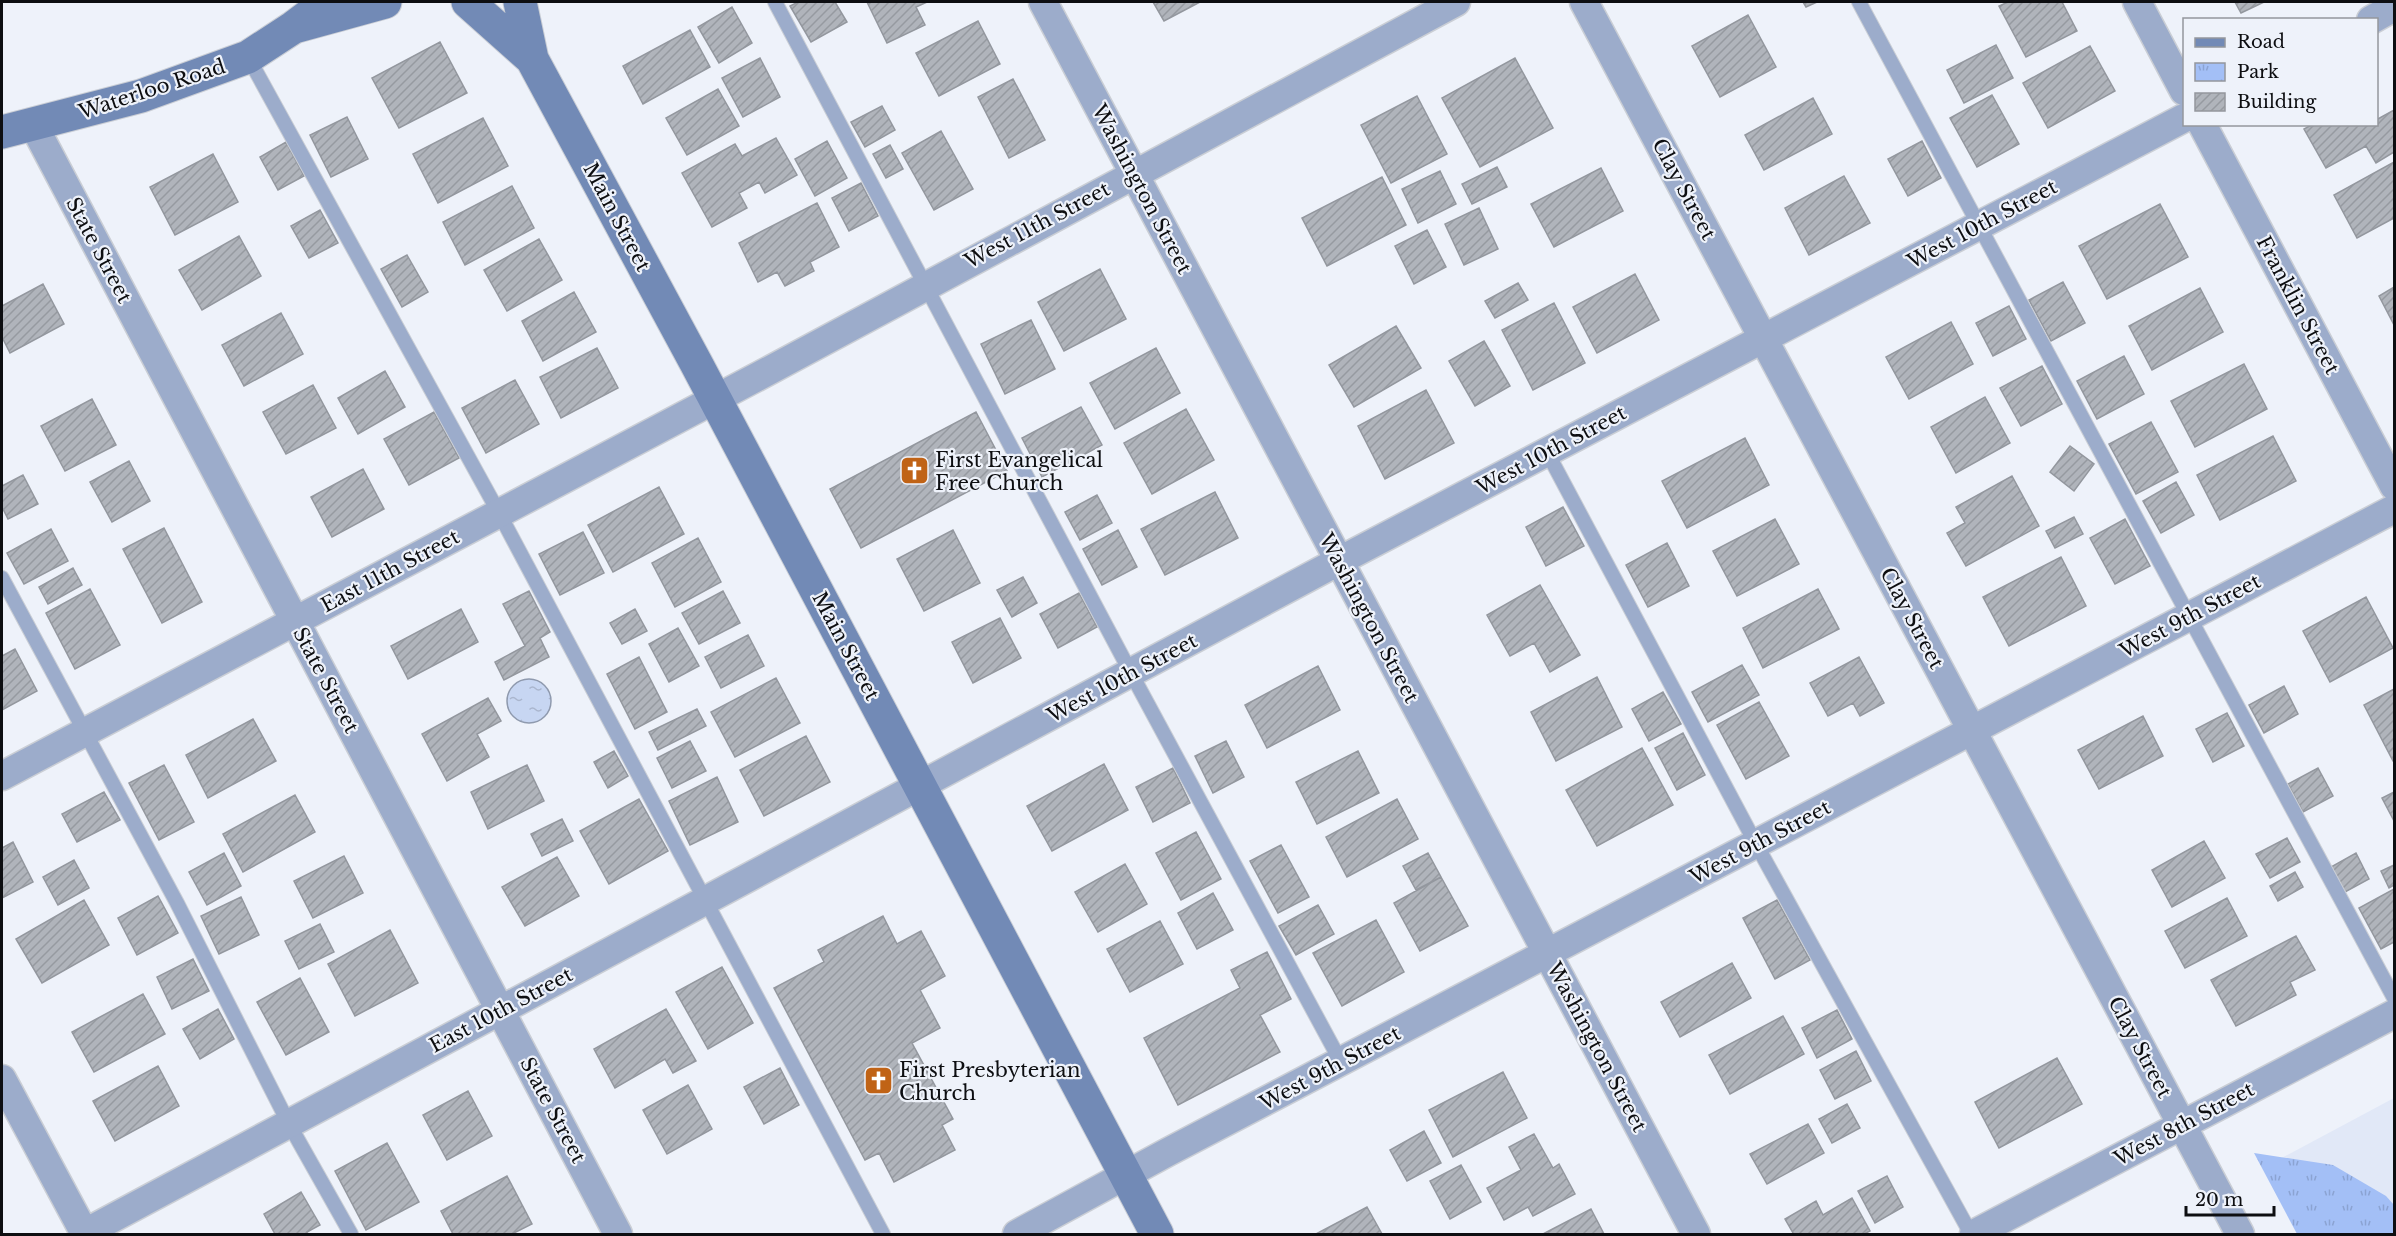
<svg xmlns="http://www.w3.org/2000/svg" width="2396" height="1236" viewBox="0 0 2396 1236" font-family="'Libre Baskerville',serif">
<defs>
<pattern id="park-tufts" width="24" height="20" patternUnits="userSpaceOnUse" patternTransform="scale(1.5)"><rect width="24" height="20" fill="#a3bff6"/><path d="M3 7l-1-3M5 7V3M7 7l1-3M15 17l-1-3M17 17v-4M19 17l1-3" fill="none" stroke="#8ba3d2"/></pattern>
<pattern id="water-ripples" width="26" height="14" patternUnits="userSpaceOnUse" patternTransform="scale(1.5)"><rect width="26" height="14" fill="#c7d6f2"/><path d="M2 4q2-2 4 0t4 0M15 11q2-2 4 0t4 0" fill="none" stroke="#aab6ce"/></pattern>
<pattern id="building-hatch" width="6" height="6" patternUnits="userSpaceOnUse" patternTransform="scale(1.5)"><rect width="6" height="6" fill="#b0b4bb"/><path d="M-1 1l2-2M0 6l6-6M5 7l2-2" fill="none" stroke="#969aa0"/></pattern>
</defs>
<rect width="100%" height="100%" fill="#eef2fa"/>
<!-- built -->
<path fill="#e1e8f7" d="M2394,1098V1234L2276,1161Z"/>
<!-- park -->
<path fill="url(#park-tufts)" d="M2254,1153L2333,1165L2386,1196L2394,1205V1234H2297Z"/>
<!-- water -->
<path fill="url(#water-ripples)" stroke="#8f9aae" stroke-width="1.5" d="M507 701a22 22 0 1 1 44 0a22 22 0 1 1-44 0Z"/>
<!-- building -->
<path fill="url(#building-hatch)" stroke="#93979e" stroke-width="1.5" d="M798,2H835L847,22L811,42L790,6Z
M867,2H927L916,7L925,25L887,43Z
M1153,2H1200L1164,21Z
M1803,2H1817L1806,7Z
M2008,2H2062L2077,31L2026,57L1999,6Z
M2235,2H2264L2241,13Z
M732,7L752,43L719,63L698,27Z
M1748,15L1776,67L1720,97L1692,46Z
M978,21L1000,64L939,96L916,53Z
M690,30L710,67L643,104L623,66Z
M440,42L467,93L399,128L372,78Z
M1996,45L2013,78L1964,103L1947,70Z
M2090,46L2115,91L2048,128L2023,83Z
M760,58L780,97L743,117L722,78Z
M1515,58L1553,128L1480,167L1442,98Z
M1013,79L1045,140L1009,158L978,97Z
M718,89L739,126L687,155L666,118Z
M1992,95L2019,144L1977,167L1950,118Z
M1417,96L1447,154L1391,183L1361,125Z
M1813,98L1832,134L1764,170L1745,135Z
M882,106L895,130L865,147L851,122Z
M2394,110V152L2376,163L2366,146L2326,168L2304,129L2313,124H2376V120Z
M347,117L368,159L331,177L310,135Z
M483,118L508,166L438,203L413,154Z
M941,131L973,189L934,210L902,153Z
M776,138L797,175L765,193L759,182L739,193L747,208L712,227L682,173L735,144L742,156Z
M827,141L847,178L815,196L795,159Z
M1922,141L1941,178L1908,196L1888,159Z
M286,142L304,176L278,190L260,157Z
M890,145L903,169L886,178L873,154Z
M213,154L238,202L175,235L150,187Z
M2394,162V218L2357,238L2334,195Z
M1497,167L1507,187L1472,204L1462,184Z
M1601,168L1623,211L1554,247L1531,204Z
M1440,171L1456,204L1418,223L1402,189Z
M1844,176L1870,223L1809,255L1785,208Z
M1382,177L1406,225L1327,266L1302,218Z
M861,183L878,216L849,231L832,198Z
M512,186L534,228L465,265L443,222Z
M817,203L839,247L810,262L814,271L785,286L777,272L758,282L739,243Z
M2160,204L2188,257L2107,299L2079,246Z
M1479,208L1498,249L1464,265L1445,224Z
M320,210L338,243L309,258L291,226Z
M1427,230L1446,267L1414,284L1395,246Z
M239,236L261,276L202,310L179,270Z
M539,239L562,280L507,311L484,270Z
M407,255L428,292L402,307L381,269Z
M1100,269L1126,319L1064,351L1038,302Z
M1635,274L1659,320L1597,353L1573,307Z
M2063,282L2085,323L2051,341L2029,300Z
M1518,283L1528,300L1495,318L1485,301Z
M43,284L64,324L10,353L2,337V306Z
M2394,287V325L2379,296Z
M2200,288L2223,332L2152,370L2129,326Z
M574,292L596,332L543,361L522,321Z
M1554,303L1585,363L1533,390L1502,330Z
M2009,306L2026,339L1993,356L1976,323Z
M281,313L303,354L244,386L222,345Z
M1031,320L1055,369L1005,394L981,344Z
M1951,322L1973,364L1909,399L1886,357Z
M1396,326L1421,368L1354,407L1329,365Z
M1484,341L1510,386L1475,406L1449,361Z
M597,348L618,388L561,418L540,377Z
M1156,348L1180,393L1115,429L1090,383Z
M2124,356L2144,394L2097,419L2077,381Z
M2244,364L2267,409L2195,447L2171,401Z
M2042,366L2062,404L2021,426L2000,388Z
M385,371L405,407L358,434L338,398Z
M515,380L539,424L486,453L462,408Z
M313,385L336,428L286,454L263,412Z
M1426,390L1454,443L1385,479L1358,426Z
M1985,397L2010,443L1956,473L1931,427Z
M92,399L116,445L65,471L41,426Z
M1081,407L1102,445L1042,477L1022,438Z
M1186,409L1214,460L1152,494L1124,443Z
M434,412L459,458L409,485L384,439Z
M976,412L1007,471L861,548L830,489Z
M2151,422L2178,472L2136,494L2109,444Z
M2273,436L2296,481L2220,520L2197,475Z
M1745,438L1769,485L1687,528L1662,481Z
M2070,446L2094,464L2074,491L2050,472Z
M129,461L150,501L112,522L90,482Z
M363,469L384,509L332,537L311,497Z
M23,475L38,504L8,519L2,507V486Z
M2012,476L2039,526L1966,566L1947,533L1965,523L1956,507Z
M2176,482L2194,515L2161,533L2143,501Z
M659,487L684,534L613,572L588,525Z
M1215,492L1238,538L1165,575L1141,529Z
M1097,495L1112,523L1080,540L1065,512Z
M1563,507L1584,546L1546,566L1526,527Z
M2074,517L2083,534L2055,548L2046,531Z
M1775,519L1799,564L1737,596L1713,551Z
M2125,519L2150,566L2115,584L2090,538Z
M164,528L202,602L162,623L123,549Z
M51,529L68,561L24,584L7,553Z
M953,530L980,583L924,611L897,559Z
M1118,530L1137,567L1102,585L1083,549Z
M583,532L604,573L560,595L539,554Z
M698,538L721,582L675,607L652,563Z
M1667,543L1689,586L1648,607L1626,565Z
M2061,557L2086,606L2009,646L1983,597Z
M73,568L82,585L48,604L39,587Z
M1023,577L1037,603L1012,617L997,590Z
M1540,585L1580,655L1550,672L1534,643L1510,656L1487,615Z
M90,589L120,645L75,669L46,613Z
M1818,589L1839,629L1763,668L1743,628Z
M529,591L550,632L540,638L549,657L504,680L495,662L525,646L503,604Z
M723,591L740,623L699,644L682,613Z
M1079,593L1097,627L1058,648L1040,614Z
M2366,597L2393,648L2330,682L2303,631Z
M461,609L478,642L408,679L391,646Z
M635,609L647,631L622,644L610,623Z
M1000,618L1021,658L973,683L952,642Z
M678,628L699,666L669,682L649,644Z
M748,635L764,666L721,688L705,657Z
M15,649L37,691L2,710V656Z
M639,657L667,712L635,729L607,674Z
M1859,657L1884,703L1860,716L1853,703L1828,716L1810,683Z
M1742,665L1759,695L1708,722L1692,692Z
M1318,666L1340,710L1267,748L1245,705Z
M1597,677L1622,727L1556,761L1531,712Z
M776,678L800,723L735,757L711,712Z
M2284,686L2298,714L2264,733L2249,705Z
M2394,689V761H2393L2364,705Z
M1663,692L1681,724L1649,741L1632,709Z
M488,698L501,721L477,734L489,757L447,781L422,734Z
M1759,702L1789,756L1746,779L1717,725Z
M697,709L706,726L658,750L649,732Z
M2227,713L2244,746L2213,762L2196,729Z
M2143,716L2163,756L2099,789L2078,750Z
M253,719L276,761L208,798L186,755Z
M1683,733L1705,775L1677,790L1655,748Z
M806,736L830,782L764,816L740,770Z
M690,741L706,771L672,788L657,758Z
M1226,741L1244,777L1213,793L1195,756Z
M1642,748L1673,805L1597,846L1566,790Z
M614,751L628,776L608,788L594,762Z
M1358,751L1379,793L1317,824L1296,782Z
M1104,764L1128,810L1052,851L1027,806Z
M164,765L194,822L159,840L129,783Z
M527,765L544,801L488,829L471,792Z
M1173,768L1190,803L1153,822L1136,787Z
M2318,768L2333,796L2303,812L2288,784Z
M717,777L738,822L690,845L669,801Z
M104,792L120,820L77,842L62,814Z
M2394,792V821L2382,798Z
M295,795L315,832L243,872L223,834Z
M639,799L668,851L609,884L580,831Z
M1397,799L1418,839L1347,877L1326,837Z
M562,819L573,841L542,856L531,834Z
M1196,832L1221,879L1181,900L1156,853Z
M2287,838L2300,862L2270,878L2256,854Z
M2204,841L2225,878L2172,907L2152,870Z
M13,842L33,882L2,898V848Z
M1281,845L1309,897L1278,913L1250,861Z
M224,853L241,886L207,905L189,872Z
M1428,853L1441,877L1416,890L1403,866Z
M2356,853L2369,879L2345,892L2331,867Z
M344,856L363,893L313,918L294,881Z
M557,857L579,896L525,926L502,887Z
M74,860L89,888L58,905L43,877Z
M1125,864L1147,904L1098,932L1075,892Z
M2394,865V885L2389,888L2381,871Z
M2295,872L2303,887L2278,901L2270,886Z
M1441,877L1468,926L1420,951L1394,903Z
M2394,889V942L2381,949L2359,908Z
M1213,893L1233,930L1197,949L1178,913Z
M158,896L178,933L137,955L118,918Z
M241,897L259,935L219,954L201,916Z
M2227,898L2247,936L2185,968L2165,931Z
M84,900L109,945L42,983L16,939Z
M1777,900L1810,960L1775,979L1743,918Z
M1318,905L1334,934L1296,955L1279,926Z
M883,916L897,944L921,931L945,976L920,990L940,1028L912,1043L953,1119L942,1125L955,1150L894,1182L879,1153L865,1160L774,988L824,962L818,950Z
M1376,920L1404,972L1342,1006L1313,953Z
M1160,921L1183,964L1130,992L1107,949Z
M320,924L334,952L299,969L285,941Z
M390,930L418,983L355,1016L328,964Z
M2296,936L2315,970L2290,982L2296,995L2236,1026L2211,980Z
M1267,952L1291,999L1260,1015L1280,1052L1178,1105L1144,1038L1240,988L1231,970Z
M193,959L209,991L172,1009L157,977Z
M1732,963L1751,998L1680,1037L1661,1002Z
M722,967L753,1023L708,1049L676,992Z
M300,978L329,1032L286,1055L257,1002Z
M143,994L165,1034L94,1072L72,1032Z
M218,1009L234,1039L200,1059L183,1029Z
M666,1009L696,1061L673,1073L665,1059L615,1088L594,1049Z
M1837,1010L1852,1039L1817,1058L1802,1028Z
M1783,1016L1804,1054L1730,1094L1709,1055Z
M1856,1051L1871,1081L1835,1099L1820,1070Z
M2057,1058L2082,1104L1999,1148L1975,1102Z
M158,1066L179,1106L115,1141L93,1101Z
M780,1068L799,1105L764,1124L744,1087Z
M1503,1072L1527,1118L1453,1157L1429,1110Z
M688,1085L712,1129L667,1154L643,1110Z
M468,1091L492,1136L447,1160L423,1115Z
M1847,1104L1860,1128L1832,1143L1819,1119Z
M1808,1124L1824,1153L1767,1184L1750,1154Z
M1424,1131L1441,1163L1407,1181L1390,1150Z
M1534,1134L1553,1168L1559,1164L1575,1194L1533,1216L1528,1207L1504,1220L1487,1188L1521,1170L1509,1147Z
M387,1143L419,1202L366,1230L335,1171Z
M1461,1165L1481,1202L1450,1219L1430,1181Z
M507,1176L532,1224L512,1234H453L441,1211Z
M1887,1176L1903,1207L1875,1223L1858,1191Z
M301,1192L320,1225L307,1232L308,1234H275L264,1214Z
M1852,1198L1870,1231L1864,1234H1791L1793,1233L1785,1219L1816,1201L1823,1215Z
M1367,1207L1382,1234H1316Z
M1591,1209L1604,1234H1543Z"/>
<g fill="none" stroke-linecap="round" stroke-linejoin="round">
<defs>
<path id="lane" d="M775,2L1131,673L1341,1062
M1859,2C2035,335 2217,665 2394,998
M248,57L499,513L883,1234
M1547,452L1756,844L1971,1234
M2,578L177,903L289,1124L351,1234"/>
<path id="street" d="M1043,2L1696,1234
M1584,2L2240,1234
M2137,2L2184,91
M2371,20L2394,7
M2202,124L2394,486
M34,126L618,1234
M2,776L757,377L1456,2
M2,1079L85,1234
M83,1234L1339,561L2184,118
M1017,1234L1168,1152L2394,509
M1974,1234L2394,1014"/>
<path id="secondary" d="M327,2L294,27L385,2
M468,2L532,59L520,2
M532,59L696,363L1157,1234
M2,132L141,96L248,57L294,27"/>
</defs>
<!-- lane casing -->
<use href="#lane" stroke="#caced5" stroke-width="16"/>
<!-- street casing -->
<use href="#street" stroke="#caced5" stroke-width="31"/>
<!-- secondary casing -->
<use href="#secondary" stroke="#caced5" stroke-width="35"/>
<!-- lane -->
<use href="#lane" stroke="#9caccb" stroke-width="14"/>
<!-- street -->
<use href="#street" stroke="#9caccb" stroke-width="28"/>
<!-- secondary -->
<use href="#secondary" stroke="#728ab6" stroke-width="33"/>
</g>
<!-- icons -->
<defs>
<symbol id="church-square" viewBox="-11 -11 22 22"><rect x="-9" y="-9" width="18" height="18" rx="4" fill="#c06316" stroke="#eef2fa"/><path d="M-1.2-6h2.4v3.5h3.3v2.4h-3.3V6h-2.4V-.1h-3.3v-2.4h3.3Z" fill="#fff"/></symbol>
</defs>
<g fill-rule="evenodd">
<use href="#church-square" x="898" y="454" width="33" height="33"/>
<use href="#church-square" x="862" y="1064" width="33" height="33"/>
</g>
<g text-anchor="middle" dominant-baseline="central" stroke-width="4.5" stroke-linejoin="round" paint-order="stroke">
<!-- street labels -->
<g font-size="20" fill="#0d0e11" stroke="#eef2fa">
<text transform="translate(152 89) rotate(-18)">Waterloo Road</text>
<text transform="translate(1142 189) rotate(62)">Washington Street</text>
<text transform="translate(1684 189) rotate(62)">Clay Street</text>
<text transform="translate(617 217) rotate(62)">Main Street</text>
<text transform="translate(1982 224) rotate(-28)">West 10th Street</text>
<text transform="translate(1037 225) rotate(-28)">West 11th Street</text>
<text transform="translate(99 250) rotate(62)">State Street</text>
<text transform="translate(2298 305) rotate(62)">Franklin Street</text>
<text transform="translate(1551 450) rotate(-28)">West 10th Street</text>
<text transform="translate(390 571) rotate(-28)">East 11th Street</text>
<text transform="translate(2190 616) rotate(-28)">West 9th Street</text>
<text transform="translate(1369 618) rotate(62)">Washington Street</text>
<text transform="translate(1912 618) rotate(62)">Clay Street</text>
<text transform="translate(846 646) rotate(62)">Main Street</text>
<text transform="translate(1122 678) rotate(-28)">West 10th Street</text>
<text transform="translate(326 680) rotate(62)">State Street</text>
<text transform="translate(1760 842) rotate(-28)">West 9th Street</text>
<text transform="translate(501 1010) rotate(-28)">East 10th Street</text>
<text transform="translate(1597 1047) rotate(62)">Washington Street</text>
<text transform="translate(2140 1047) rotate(62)">Clay Street</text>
<text transform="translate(1330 1068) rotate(-28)">West 9th Street</text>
<text transform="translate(553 1110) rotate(62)">State Street</text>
<text transform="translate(2184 1124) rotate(-28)">West 8th Street</text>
</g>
<!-- poi labels -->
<g font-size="20" fill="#0d0e11" stroke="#eef2fa" text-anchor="start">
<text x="935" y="460">First Evangelical<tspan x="935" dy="23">Free Church</tspan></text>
<text x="899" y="1070">First Presbyterian<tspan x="899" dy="23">Church</tspan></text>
</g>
</g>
<!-- border -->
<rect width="2396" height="1236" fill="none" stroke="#0d0e11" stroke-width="6"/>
<!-- legend -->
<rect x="2183" y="18" width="195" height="108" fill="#eef2fa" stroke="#94979d" stroke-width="1.5"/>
<rect x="2195" y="38" width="30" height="9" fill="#728ab6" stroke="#94979d" stroke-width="1.5"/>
<text x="2237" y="48" font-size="18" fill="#0d0e11">Road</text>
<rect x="2195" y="63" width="30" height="18" fill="url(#park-tufts)" stroke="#94979d" stroke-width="1.5"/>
<text x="2237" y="78" font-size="18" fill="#0d0e11">Park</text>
<rect x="2195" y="93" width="30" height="18" fill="url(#building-hatch)" stroke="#94979d" stroke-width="1.5"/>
<text x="2237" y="108" font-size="18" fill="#0d0e11">Building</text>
<!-- scale -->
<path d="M2186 1206v9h88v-9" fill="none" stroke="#0d0e11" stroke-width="3"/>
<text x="2195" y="1206" font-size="18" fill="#0d0e11" stroke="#eef2fa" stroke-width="4.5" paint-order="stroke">20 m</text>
</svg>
